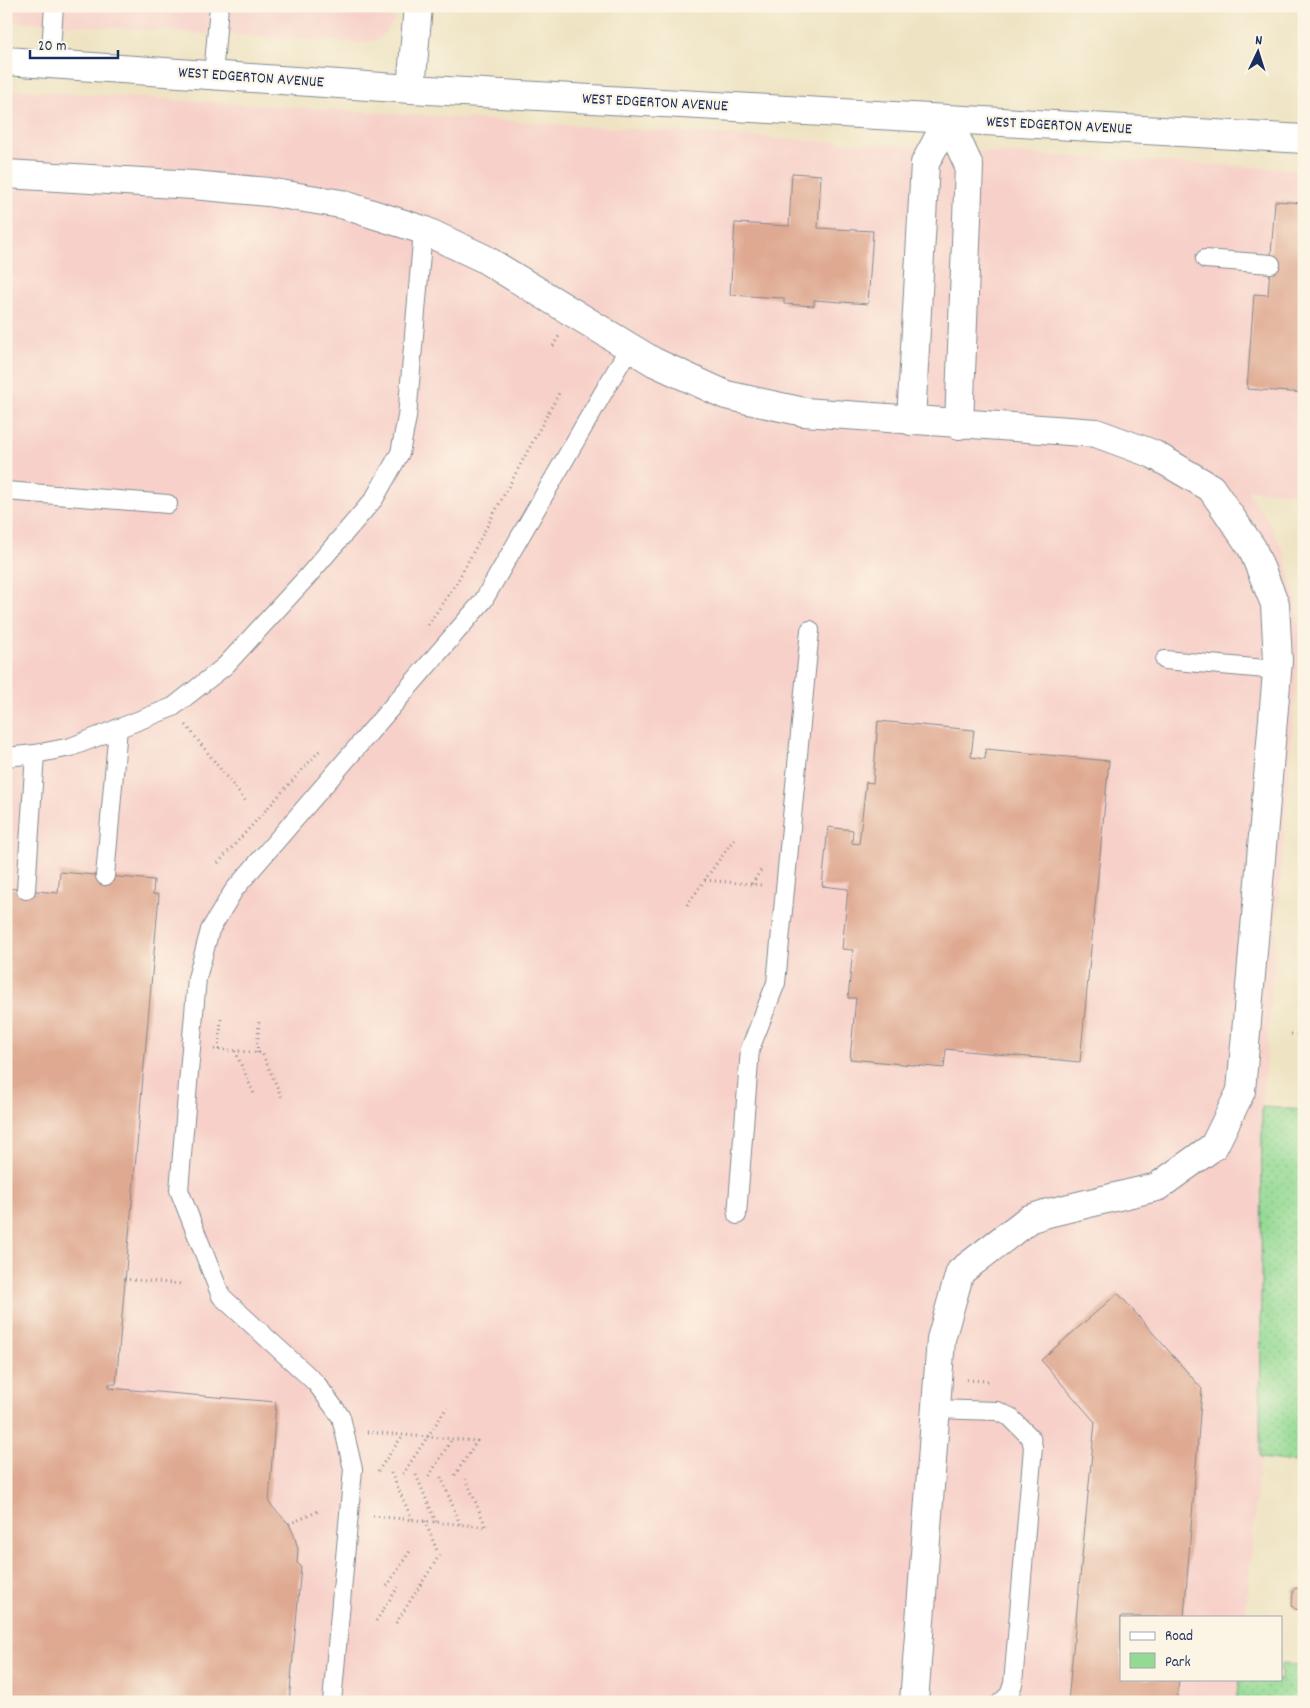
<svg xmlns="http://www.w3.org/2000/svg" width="1310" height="1708" viewBox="0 0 1310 1708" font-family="Dekko,sans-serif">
<defs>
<pattern id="green-dots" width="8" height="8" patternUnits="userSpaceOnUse" patternTransform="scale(1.25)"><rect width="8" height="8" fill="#94da94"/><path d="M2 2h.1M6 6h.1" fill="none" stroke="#7fbb82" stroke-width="1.8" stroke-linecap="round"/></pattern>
</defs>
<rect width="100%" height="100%" fill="#fcf5e5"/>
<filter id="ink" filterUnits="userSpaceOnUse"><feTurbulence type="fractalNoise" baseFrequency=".02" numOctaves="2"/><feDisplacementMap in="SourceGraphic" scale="10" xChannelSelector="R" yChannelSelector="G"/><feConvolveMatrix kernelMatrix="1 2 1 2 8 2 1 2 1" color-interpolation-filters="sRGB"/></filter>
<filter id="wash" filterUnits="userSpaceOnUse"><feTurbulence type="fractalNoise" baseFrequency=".0096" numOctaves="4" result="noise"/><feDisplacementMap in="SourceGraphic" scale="20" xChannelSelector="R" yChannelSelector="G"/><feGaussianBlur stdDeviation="1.12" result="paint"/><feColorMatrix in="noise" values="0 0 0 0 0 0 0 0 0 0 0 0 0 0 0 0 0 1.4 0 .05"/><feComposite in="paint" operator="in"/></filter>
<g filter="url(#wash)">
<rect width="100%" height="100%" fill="#eee3c2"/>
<!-- built -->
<path fill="#f7d1c9" d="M6,6H398L394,21L381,38L363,43L6,21Z
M6,89L1019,154L1304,170V493L1247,490L1267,519L1284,553L1295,596L1300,635L1262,1107L1260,1458L1245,1617H1121V1679H1239L1236,1702H6Z"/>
<!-- green -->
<path fill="url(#green-dots)" stroke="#588479" d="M1262,1107L1304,1110V1463L1260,1458Z
M1281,1664L1304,1665V1702H1236L1239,1679H1281Z"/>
<g id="blocks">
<!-- building -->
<path fill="#dfa991" d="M792,173L821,175L818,228L873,231L868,304L814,300V306L784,304V298L730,295L735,223L789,226Z
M1275,201L1304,203V393L1247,389L1254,294L1268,295Z
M878,721L974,730L971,757L985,759L986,749L1109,761L1080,1062L946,1049L944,1068L850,1059L856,998H848L853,950L842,949L848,889L822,886L828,827L853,830L852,843L859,844L866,782L873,783Z
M60,872L154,880L153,894L159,895L116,1384H109V1388L276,1402L269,1503L289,1524L294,1535L298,1549L297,1563L301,1566L289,1702H6V888L58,893Z
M1118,1293L1202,1389L1184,1617H1121V1679H1179L1177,1702H1068L1095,1422L1041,1360Z
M1295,1588L1304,1589V1644H1299L1302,1610L1295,1609L1292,1606L1293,1591Z"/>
</g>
</g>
<g filter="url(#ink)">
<use href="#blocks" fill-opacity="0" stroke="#848990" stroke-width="1"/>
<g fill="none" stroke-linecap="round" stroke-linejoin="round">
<defs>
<path id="lane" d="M50,64L54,6
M213,76L219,6
M1205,259L1271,264
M6,491L168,504
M1165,660L1277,670
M6,757L35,754L71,747L173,707L225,666L307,577L374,499L400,453L407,417L423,230
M105,876L118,728
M26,890L35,754
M737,1215L750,1049L776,983L810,630
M935,1409L997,1411L1010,1417L1031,1438L1033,1447L1013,1684L1009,1695L1001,1702
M332,1702L353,1469L341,1417L316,1383L221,1296L179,1190L197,978L210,930L234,890L483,601L629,348"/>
<path id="street" d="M411,89L418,6
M948,120L969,166L959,425
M6,174L193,185L268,192L341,204L423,230L483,258L654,362L726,395L804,412L1096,433L1153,454L1211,488L1252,548L1275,604L1278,661L1241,1091L1214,1146L1157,1187L1048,1213L1029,1219L960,1272L941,1339L914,1702
M911,421L925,163L948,120"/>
<path id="secondary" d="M6,61L411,89L1304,139"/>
</defs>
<!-- lane casing -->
<use href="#lane" stroke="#848990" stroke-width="20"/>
<!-- street casing -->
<use href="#street" stroke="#848990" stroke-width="30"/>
<!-- secondary casing -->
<use href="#secondary" stroke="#848990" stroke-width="30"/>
<!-- path -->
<path stroke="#848990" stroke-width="3" stroke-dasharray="1 4" stroke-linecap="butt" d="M553,346L559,336
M428,625L457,582L559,393
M186,725L247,803
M218,863L321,749
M705,880L762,885
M752,884L762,868
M687,905L734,839
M1291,1034L1304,1035
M214,1049L262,1053L282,1098
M219,1050L221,1019
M235,1051L255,1096
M257,1053L259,1022
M124,1279L182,1284
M967,1380L989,1381
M367,1432L477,1441L453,1478
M378,1471L403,1435
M391,1473L412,1519
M403,1474L447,1407
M416,1475L436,1522
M429,1476L452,1439
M441,1477L460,1524
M373,1516L486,1527L466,1479
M425,1521L438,1553
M289,1524L319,1511
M387,1586L410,1551
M376,1621L398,1587
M396,1623L441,1553"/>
<!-- lane -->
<use href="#lane" stroke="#fff" stroke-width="18"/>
<!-- street -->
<use href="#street" stroke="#fff" stroke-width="28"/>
<!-- secondary -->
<use href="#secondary" stroke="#fff" stroke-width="28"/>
</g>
</g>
<g text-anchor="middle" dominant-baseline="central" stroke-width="4.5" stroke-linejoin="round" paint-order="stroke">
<!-- street labels -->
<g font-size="16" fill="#1b2f5e" stroke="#fcf5e5">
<text transform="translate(251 78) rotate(4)">WEST EDGERTON AVENUE</text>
<text transform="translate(655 103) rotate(3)">WEST EDGERTON AVENUE</text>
<text transform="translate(1059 126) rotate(3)">WEST EDGERTON AVENUE</text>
</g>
</g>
<!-- margin -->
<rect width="1310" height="1708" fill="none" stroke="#fcf5e5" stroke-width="25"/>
<!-- legend -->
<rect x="1120" y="1616" width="162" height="65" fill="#fcf5e5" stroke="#a2a6af"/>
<rect x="1130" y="1632" width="25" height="8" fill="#ffffff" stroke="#a2a6af"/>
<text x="1165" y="1640" font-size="15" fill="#1b2f5e">Road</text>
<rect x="1130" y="1653" width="25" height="15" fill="#94da94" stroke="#a2a6af"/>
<text x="1165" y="1666" font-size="15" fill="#1b2f5e">Park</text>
<!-- north arrow -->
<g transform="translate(1258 52) rotate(4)" stroke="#fcf5e5" stroke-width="4" paint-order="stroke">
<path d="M0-4L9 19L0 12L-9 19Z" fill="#1b2f5e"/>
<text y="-8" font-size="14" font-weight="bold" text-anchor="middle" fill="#1b2f5e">N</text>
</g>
<!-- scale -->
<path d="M30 50v8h88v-8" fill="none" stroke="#1b2f5e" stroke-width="2.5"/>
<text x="38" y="50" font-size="15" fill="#1b2f5e" stroke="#fcf5e5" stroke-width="4" paint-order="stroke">20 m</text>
</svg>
